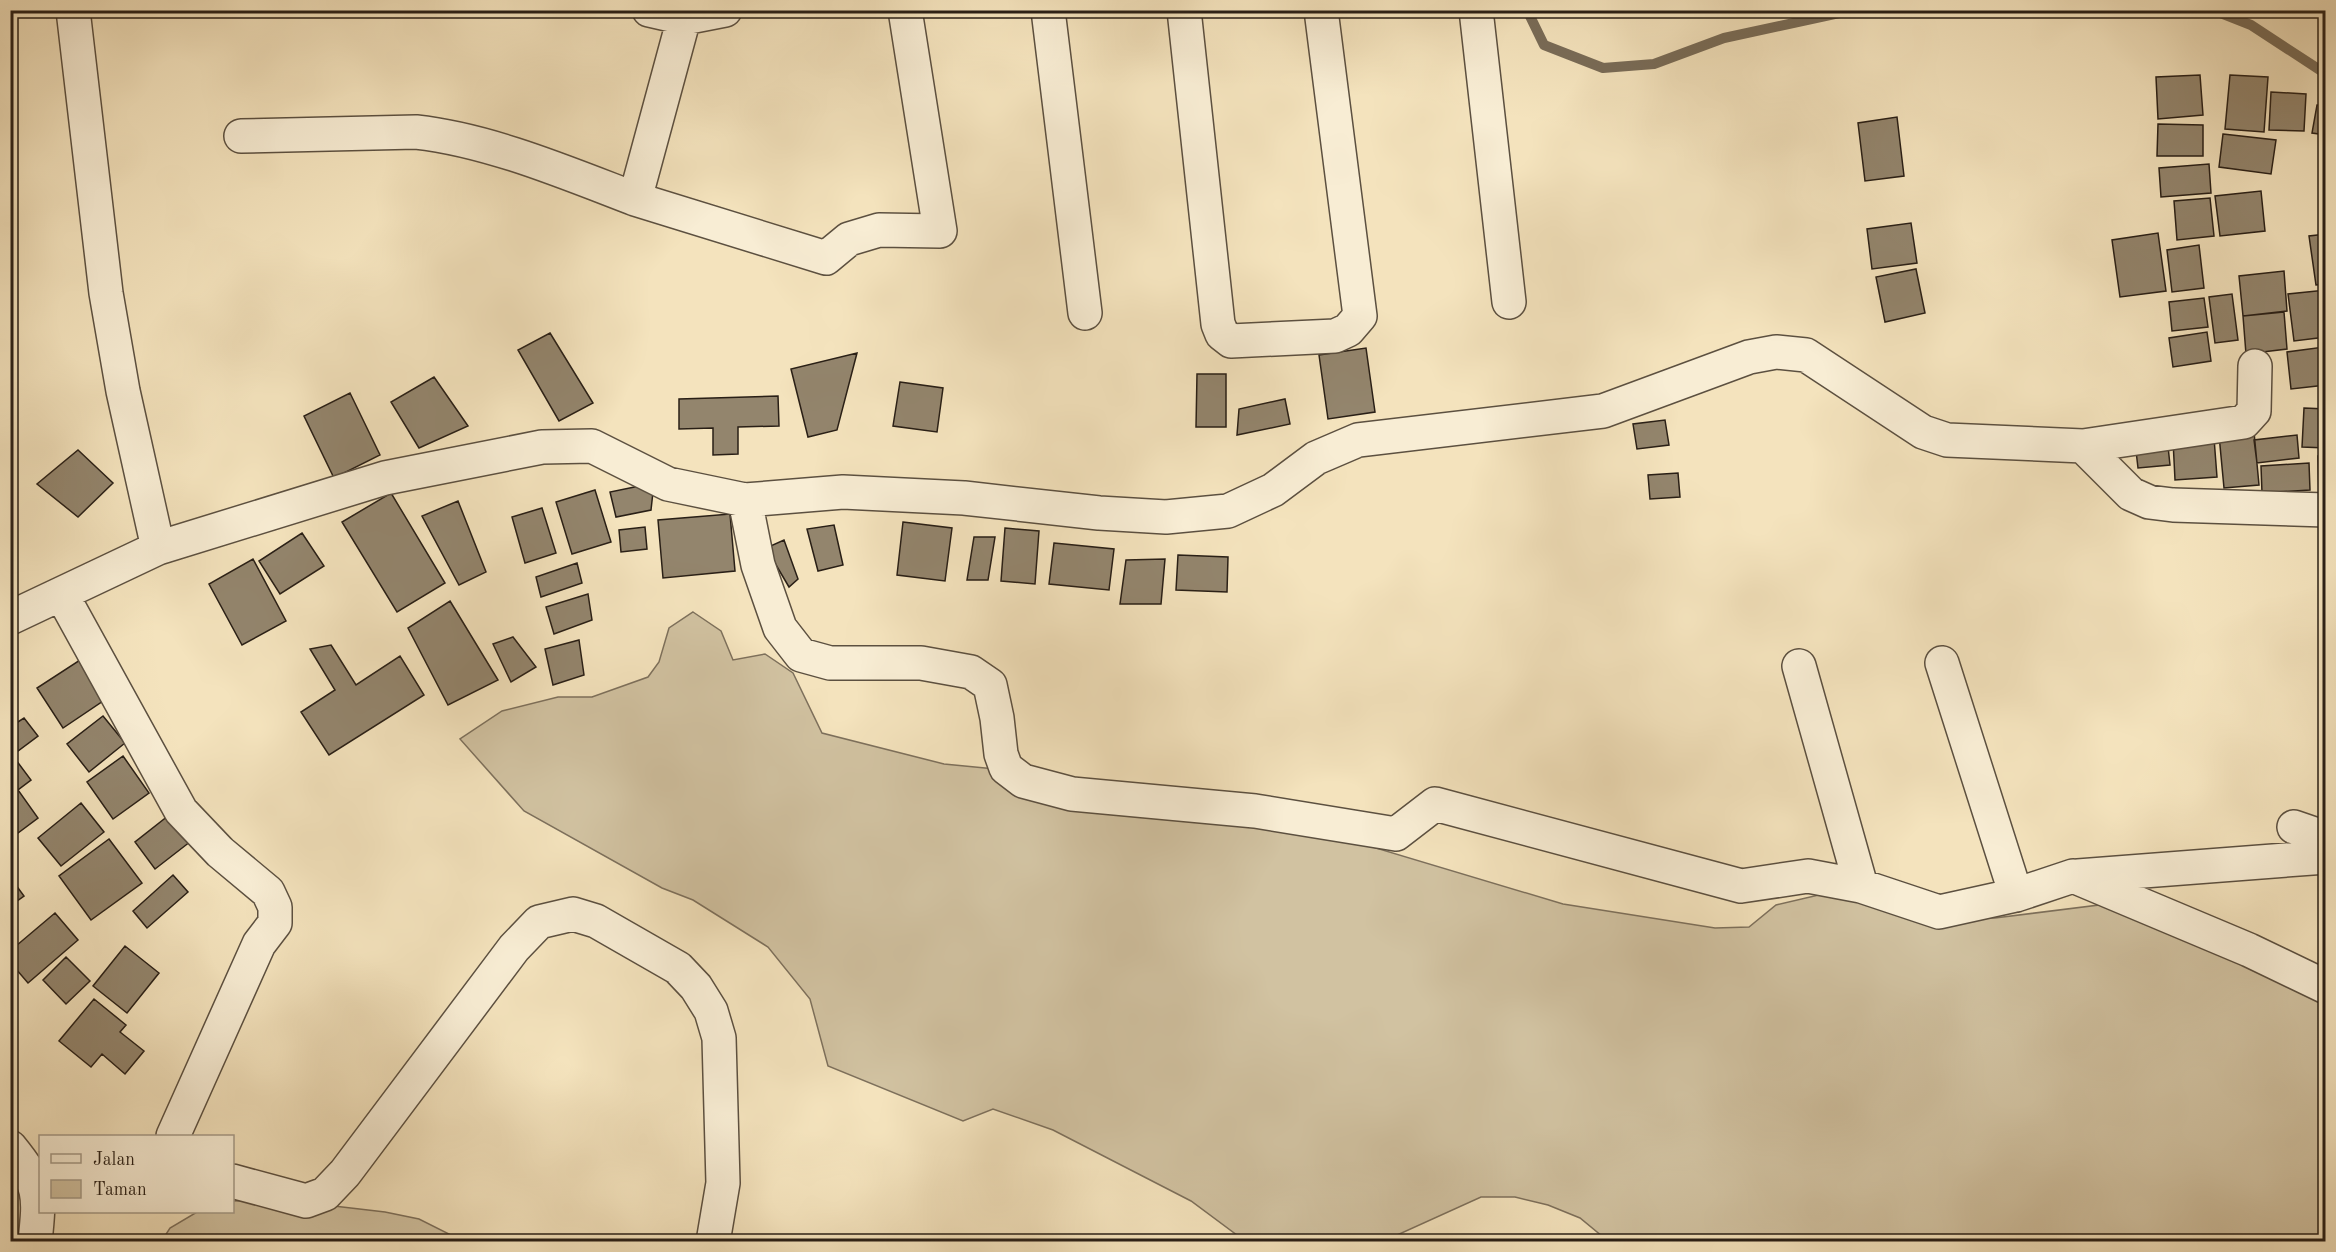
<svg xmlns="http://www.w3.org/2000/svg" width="2336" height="1252" viewBox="0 0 2336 1252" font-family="'Old Standard TT',serif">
<rect width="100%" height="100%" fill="#f4e3bd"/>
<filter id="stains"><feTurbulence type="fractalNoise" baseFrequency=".00333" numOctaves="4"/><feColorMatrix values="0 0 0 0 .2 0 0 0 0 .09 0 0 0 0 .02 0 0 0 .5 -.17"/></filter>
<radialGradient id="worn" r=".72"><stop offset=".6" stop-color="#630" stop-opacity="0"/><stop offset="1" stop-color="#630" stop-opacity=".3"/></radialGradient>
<!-- green -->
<path fill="#d1c2a1" stroke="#7d705c" stroke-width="1.5" d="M693,612L721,631L733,660L765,654L793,673L822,733L944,764L1016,771L1269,816L1563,904L1715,928L1749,927L1776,905L1840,890L1959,917L1995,918L2155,898L2325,1001V1241H1608L1580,1218L1548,1205L1515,1197H1481L1384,1241H1245L1191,1201L1053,1130L993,1109L963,1121L828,1066L810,999L768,947L693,900L662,888L524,811L460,739L502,711L558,697H592L648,677L659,662L669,628Z
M274,1199L385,1212L419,1219L451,1235L454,1241L161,1242L170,1228L197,1212H232L233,1201Z"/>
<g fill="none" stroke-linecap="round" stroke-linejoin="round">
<!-- stream -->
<path stroke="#796c58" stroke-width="10" d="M1527,10L1544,45L1603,68L1654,64L1724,38L1853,10
M2213,10L2251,25L2326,74"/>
</g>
<!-- building -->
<path fill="#93856d" stroke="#291f16" stroke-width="1.5" d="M2200,75L2203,115L2158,119L2156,77Z
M2230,75L2268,77L2264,132L2225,129Z
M2271,92L2306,94L2304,131L2269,130Z
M2317,105L2326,106V135L2312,133Z
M1897,117L1904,176L1865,181L1858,123Z
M2158,124L2203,125V156H2157Z
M2223,134L2276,140L2271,174L2219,167Z
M2209,164L2211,193L2161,197L2159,168Z
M2261,191L2265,231L2220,236L2215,196Z
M2210,198L2214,236L2177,240L2174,201Z
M1911,223L1917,263L1872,269L1867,229Z
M2158,233L2166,291L2120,297L2112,240Z
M2326,234V284L2316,285L2309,236Z
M2199,245L2204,288L2172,292L2167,250Z
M1916,269L1925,313L1885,322L1876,277Z
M2284,271L2287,311L2243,316L2239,276Z
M2326,290V337L2294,341L2288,294Z
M2232,294L2238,340L2215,343L2209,297Z
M2204,298L2208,327L2172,331L2169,302Z
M2284,312L2287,349L2246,354L2243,316Z
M2207,332L2211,361L2173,367L2169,338Z
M550,333L593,403L559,421L518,350Z
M2324,347L2326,385L2291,389L2287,352Z
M1366,348L1375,412L1328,419L1319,355Z
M857,353L837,430L808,437L791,369Z
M1197,374H1226V427H1196Z
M434,377L468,426L419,448L391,402Z
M900,382L943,388L937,432L893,426Z
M350,393L380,455L334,478L304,416Z
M778,396L779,426L738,427V454L713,455V428L679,429V399Z
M1285,399L1290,424L1237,435L1239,409Z
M2304,408L2326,409V448L2302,447Z
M1665,420L1669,445L1637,449L1633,424Z
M2254,432L2259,485L2224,488L2219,435Z
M2297,435L2299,458L2257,463L2254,440Z
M2167,437L2170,465L2138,468L2135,442Z
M2214,438L2217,477L2175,480L2173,440Z
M78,450L113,483L78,517L37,484Z
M2318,456H2326V498H2319Z
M2309,463L2310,490L2262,493L2261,466Z
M1678,473L1680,497L1650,499L1648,475Z
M654,483L651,510L616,517L610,492Z
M595,490L611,542L572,554L556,502Z
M391,493L445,583L397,612L342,522Z
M458,501L486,572L459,585L422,516Z
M542,508L556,553L525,563L512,517Z
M730,514L735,571L663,578L658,520Z
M903,522L952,528L945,581L897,575Z
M834,525L843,565L818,571L807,529Z
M645,527L647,549L621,552L619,530Z
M1005,528L1039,531L1035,584L1001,581Z
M302,533L324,566L280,594L259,561Z
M974,537H995L988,580H967Z
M784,540L798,579L789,587L766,548Z
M1054,543L1114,549L1109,590L1049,584Z
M1178,555L1228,557L1227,592L1176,590Z
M253,559L286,621L242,645L209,584Z
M1165,559L1161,604H1120L1126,560Z
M577,563L582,583L541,597L536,577Z
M588,594L592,620L554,634L546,607Z
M450,601L498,680L448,705L408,628Z
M513,637L536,667L511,682L493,644Z
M579,640L584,675L553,685L545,649Z
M331,645L356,685L400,656L424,695L329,755L301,712L335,690L310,649Z
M80,660L106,699L63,728L37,688Z
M103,716L125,743L89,772L67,744Z
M24,718L38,736L10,757V727Z
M123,756L149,793L113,819L87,782Z
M16,760L31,780L18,790L38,818L18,833L10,823V765Z
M81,803L104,832L61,866L38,838Z
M173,812L195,838L155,869L135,842Z
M109,839L142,883L91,920L59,876Z
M173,875L188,892L147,928L133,911Z
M10,877L24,896L10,906Z
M55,913L78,940L28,983L10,962V951Z
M125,946L159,973L127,1013L93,986Z
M66,957L90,981L66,1004L43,980Z
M94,999L126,1025L120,1032L144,1051L125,1074L102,1054L91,1067L59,1041Z"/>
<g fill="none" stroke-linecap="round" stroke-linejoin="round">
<defs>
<path id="minor" d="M1048,10L1085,313
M1184,10L1218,324L1222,334L1231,341L1335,336L1348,330L1360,316L1321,10
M1476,10L1509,302
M684,18L725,10
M241,136L416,132C489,140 567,173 635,199L684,18L649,10
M635,199L826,258L849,239L879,230L940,231L905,10
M2083,446L2244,422L2254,411L2255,366
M745,500L758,565L780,628L801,655L830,663H921L971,672L990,685L997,718L1001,754L1006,768L1023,781L1072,794L1255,811L1396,834L1435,804L1741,886L1808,876L1861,886L1939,912L2016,895L2073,876L2249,950L2326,987
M158,548L385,478L542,447L592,446L668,484L745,500L843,492L964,498L1099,513L1166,517L1228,511L1273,490L1316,458L1358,440L1603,411L1749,357L1776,352L1806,355L1923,432L1947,440L2083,446L2131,494L2149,502L2173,505L2326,510
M62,595L181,811L220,852L268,892L275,907V923L259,944L173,1136
M10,618L158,548L123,391L106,293L73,10
M1942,663L2016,895
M1799,666L1861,886
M2294,827L2326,838
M2078,876L2326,857
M10,1147C41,1185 40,1194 35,1242
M232,1181L306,1201L325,1194L345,1173L514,948L539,922L573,914L596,921L678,968L696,987L711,1011L719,1038L723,1183L713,1242"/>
</defs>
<!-- minor casing -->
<use href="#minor" stroke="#5c5040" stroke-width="36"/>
<!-- minor -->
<use href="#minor" stroke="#f8edd4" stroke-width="33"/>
</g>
<!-- margin -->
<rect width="2336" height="1252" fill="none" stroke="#f4e3bd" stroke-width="36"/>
<rect x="12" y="12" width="2312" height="1228" fill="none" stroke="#291f16" stroke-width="3"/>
<rect x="18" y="18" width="2300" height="1216" fill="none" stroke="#291f16" stroke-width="1.5"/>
<!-- legend -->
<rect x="39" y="1135" width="195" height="78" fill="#f8edd4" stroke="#a59b88" stroke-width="1.5"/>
<rect x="51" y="1154" width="30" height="9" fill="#f8edd4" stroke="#a59b88" stroke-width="1.5"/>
<text x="93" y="1165" font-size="18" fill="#291f16">Jalan</text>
<rect x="51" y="1180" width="30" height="18" fill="#d1c2a1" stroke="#a59b88" stroke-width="1.5"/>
<text x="93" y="1195" font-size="18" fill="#291f16">Taman</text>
<rect width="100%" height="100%" filter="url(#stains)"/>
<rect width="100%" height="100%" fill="url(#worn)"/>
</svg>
